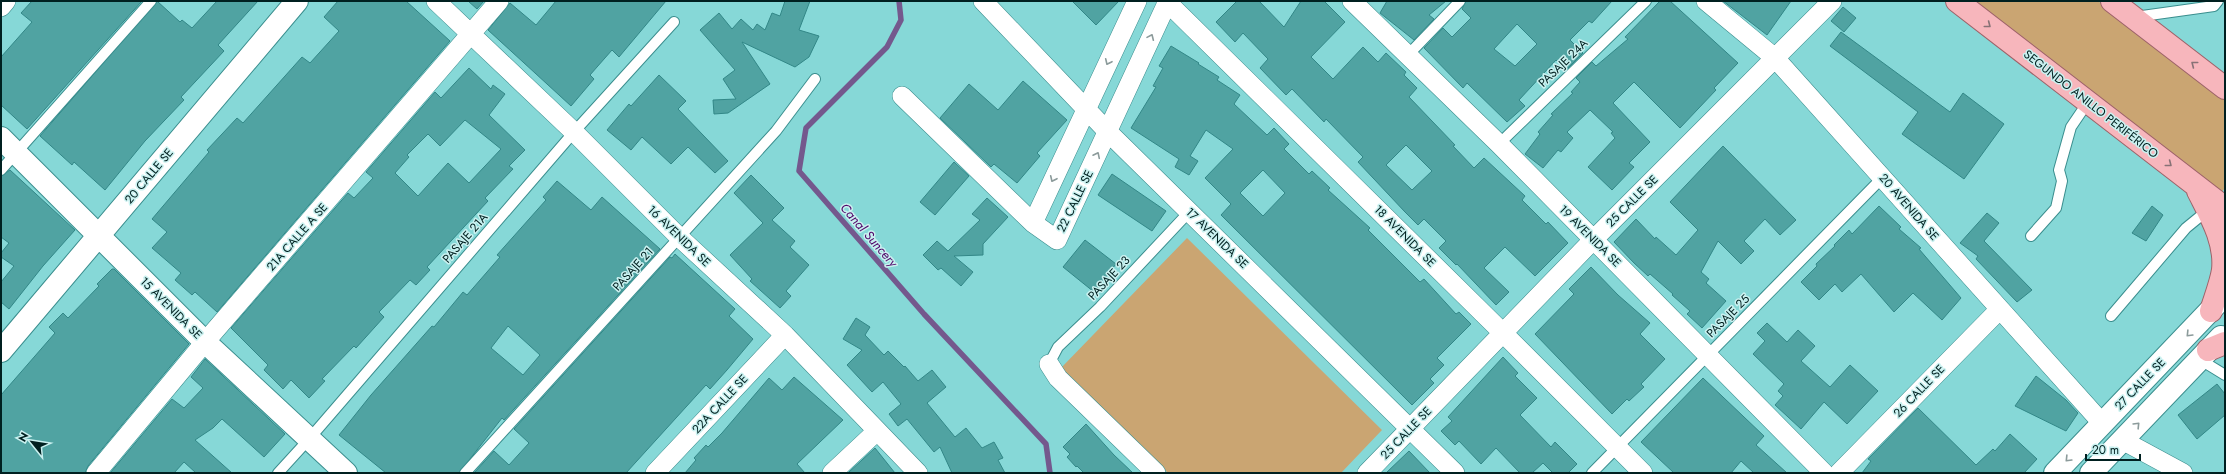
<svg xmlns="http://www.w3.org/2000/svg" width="2226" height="474" viewBox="0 0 2226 474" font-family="Jost,sans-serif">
<rect width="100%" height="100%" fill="#86d8d7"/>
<!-- green -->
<path fill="#caa572" d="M1971,1H2098L2225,99V188L2220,194Z
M1187,238L1382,430L1341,473H1168L1061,368Z"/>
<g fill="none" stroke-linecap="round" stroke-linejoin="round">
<!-- stream -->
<path stroke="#74588d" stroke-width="5.5" d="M899,1L901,20L887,47L806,128L799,171L924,314L1046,444L1050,473"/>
</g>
<!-- building -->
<path fill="#50a3a2" stroke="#328787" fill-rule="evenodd" d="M32,1H142L27,129L1,105V57L32,22L21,13Z
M157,1L180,22L182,20L192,28L217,1H258L218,45L224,51L181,97L184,100L145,141L105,190L74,162L72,165L40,136Z
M338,1H406L450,41L217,312L195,292L192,295L175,280L181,273L152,248L167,232L152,219L209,152L207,150L237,118L243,123L302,57L310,63L339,31L324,17Z
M468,1H484L477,9Z
M556,1H666L619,57L612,50L590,75L594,79L571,106L488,30L510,3L536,25Z
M785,1H810L799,30L819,36L809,57L795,67L742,42L770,84L728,113L714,114L713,100L736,99L723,79L735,70L700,30L719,13L732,29L741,19L753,30L757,24L765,30L772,13L780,16Z
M1072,1H1119L1096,25Z
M1237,1H1259L1284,27L1301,1H1324L1345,22L1311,57L1333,79L1363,47L1378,62L1386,53L1406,72L1404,75L1417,88L1409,97L1455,145L1453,146L1474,168L1484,158L1525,196L1522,200L1546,224L1548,222L1568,243L1535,276L1505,247L1484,268L1509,292L1496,305L1457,264L1456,265L1439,248L1446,241L1424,219L1418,225L1405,212L1358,162L1363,157L1326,119L1324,122L1292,89L1286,95L1260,68L1268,59L1243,33L1235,42L1216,22ZM1406,145L1432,171L1412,190L1386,165Z
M1387,1H1446L1429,15L1434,19L1414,40L1380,13Z
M1466,1H1612L1592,23L1589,21L1570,40L1583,53L1566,70L1556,60L1519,100L1525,106L1507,122L1467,83L1463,88L1424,48L1443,28L1452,37L1471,18L1462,9ZM1517,24L1537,44L1515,66L1494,49Z
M1660,1H1670L1738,63L1714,88L1716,90L1680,128L1634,82L1613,103L1650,142L1629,163L1634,167L1612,190L1588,167L1615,138L1611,133L1613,132L1590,110L1567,132L1573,138L1561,152L1558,150L1543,168L1525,154L1540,134L1538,132L1553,115L1551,114L1573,93L1571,92L1580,82L1576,78L1592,62L1596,66L1628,39L1625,37Z
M1723,1H1791L1767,35Z
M1843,7L1856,18L1844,32L1831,21Z
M1841,32L1950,112L1963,93L2004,124L1964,179L1902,134L1918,112L1830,46Z
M1171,46L1199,63L1198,64L1219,77L1217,80L1240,95L1234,104L1267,135L1274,128L1289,144L1284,149L1309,174L1312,171L1330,188L1328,190L1370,228L1368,230L1420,282L1424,279L1456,314L1459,312L1471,324L1437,358L1444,365L1430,379L1434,383L1412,405L1221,215L1231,204L1205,178L1233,149L1206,130L1190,156L1198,161L1189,175L1175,167L1179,159L1131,128L1156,87L1153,86L1163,68L1159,66ZM1263,170L1285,193L1263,216L1240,193Z
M469,68L491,89L493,85L505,94L489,115L525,150L509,166L513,169L485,198L488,201L427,267L430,270L416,285L410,280L379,312L384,317L356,348L354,346L322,379L325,381L309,398L291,380L283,389L264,370L268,365L231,328L348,193L354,198L373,178L366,172L435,92L441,98ZM465,120L501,149L469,183L448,163L418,196L395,173L409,157L407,155L428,134L440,146Z
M659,75L686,101L678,109L728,161L715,173L688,147L671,164L642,137L631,150L607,130L629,104L631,106Z
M1023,81L1067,120L1037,153L1040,156L1017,183L994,164L991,167L940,118L969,84L998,110Z
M1723,146L1796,220L1780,235L1765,219L1744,241L1754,251L1741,264L1718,241L1701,272L1709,279L1706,283L1726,301L1702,328L1687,314L1690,311L1672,295L1673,294L1650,274L1648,276L1634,263L1614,242L1636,219L1655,239L1656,237L1676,255L1698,230L1670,202Z
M954,162L969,176L935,215L920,202Z
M10,170L75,230L43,266L9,309L1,302V282L14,266L1,257V253L9,243L1,237V176Z
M1112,174L1166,211L1152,231L1098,195Z
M751,175L784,208L772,220L795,241L790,247L809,265L786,291L791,296L780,308L750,281L752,279L730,255L763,223L734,193Z
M557,181L591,210L602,197L660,249L504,420L502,418L459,473H386L339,435L371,395L432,326L434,327L463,292L467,295L500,257L497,255L546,200L543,197ZM508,326L540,355L523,375L491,348Z
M987,198L1008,217L983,244V255L954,256L973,272L961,286L941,268L938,270L923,255L937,241L948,251L980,220L972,214Z
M1879,206L1901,227L1899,229L1921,248L1919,249L1961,298L1942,320L1913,293L1894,312L1861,274L1842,292L1835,284L1819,300L1801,282L1817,266L1816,264L1835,246L1834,245L1849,230L1852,234Z
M2152,206L2163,215L2146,241L2132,233Z
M1987,213L1999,223L1984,241L2032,290L2017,302L1976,259L1978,256L1960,243Z
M1085,240L1116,264L1094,292L1063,267Z
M675,254L735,309L729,316L753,339L727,370L710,389L706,385L626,473H474L494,451L509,465L529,443L514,429L670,257L672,258Z
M1591,267L1618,295L1650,323L1640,334L1665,359L1641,384L1644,387L1629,401L1627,399L1612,414L1535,334L1574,294L1569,289Z
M112,269H114L189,344L88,466L85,473H1V395L55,333L49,327L63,313L68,318L99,286L97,284Z
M856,318L870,327L865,335L884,355L888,351L904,367L905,366L918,381L932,370L946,387L927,403L955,437L966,428L982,448L994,442L1003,458L998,460L1005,473H952L940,447L934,452L907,419L898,426L889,414L901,404L883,382L872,392L847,365L862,350L843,339Z
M1767,323L1787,342L1798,330L1815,346L1801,361L1830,387L1850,365L1878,391L1847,424L1824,402L1801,429L1775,405L1783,396L1778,391L1784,384L1753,354L1765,341L1757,333Z
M1503,357L1518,373L1515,376L1537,398L1520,415L1551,447L1555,442L1577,464L1568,473H1553L1543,463L1532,473H1520L1496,448L1481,464L1459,441L1455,445L1441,431L1452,421L1448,417Z
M205,359L285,434L264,457L222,419L213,428L195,440L232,473H196L184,462L174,473H110L172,399L184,408L203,388L191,377Z
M2036,376L2066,400L2078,413L2066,431L2015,406Z
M794,377L843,420L797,464L805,473H685L696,460L694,458L706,445L708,447L722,433L769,378L782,390Z
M1703,378L1764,436L1756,445L1787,473H1754L1741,461L1731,473H1674L1641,442Z
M2217,384L2225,394V415L2197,439L2178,415Z
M1918,408L1976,465L1993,449L1995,451L2010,434L2037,459L2024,473H1862L1871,461L1868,459Z
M1086,424L1114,455L1133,473H1084L1077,466L1076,467L1067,457L1070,454L1063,447Z
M875,448L895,473H850L849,472Z
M1409,451L1430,473H1386Z"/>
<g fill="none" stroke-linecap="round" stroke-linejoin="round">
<defs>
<path id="lane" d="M2135,17L2214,6L2218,1
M1408,55L1460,1
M1499,144L1646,1
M1,170L151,1
M2031,236L2056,208L2062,181L2059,170L2071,127L2088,102
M2111,316L2186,228L2208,210
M2199,359L2225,375
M1049,364L1058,347L1100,307L1190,211
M278,473L310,438L574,132L674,22
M465,473L776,131L815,79
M1592,473L1883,177"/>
<path id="street" d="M436,1L574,132L679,237L785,335L918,473
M983,1L1108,132L1455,473
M1166,1L1503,333L1643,473
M1352,1L1499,144L1824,473
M1706,1L1775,58L2102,423
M1,7L6,1
M902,96L1033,223L1057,240L1168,1
M1033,223L1137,1
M1049,364L1058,378L1156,473
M2122,440L2183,473
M96,473L205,342L499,1
M655,473L785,335
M832,473L877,431
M1367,473L1593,240L1832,1
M1839,473L1999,310"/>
<path id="secondary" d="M1,138L205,342L346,473
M1,351L297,1
M2055,473L2224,296
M2091,473L2221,337"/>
<path id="primary" d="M1957,1L2225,208
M2112,1L2225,88
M2198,191C2210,215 2226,241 2223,270C2221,283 2215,298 2211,311
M2208,350L2225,343"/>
</defs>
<!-- lane casing -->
<use href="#lane" stroke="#3a8e8e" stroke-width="12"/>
<!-- street casing -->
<use href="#street" stroke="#3a8e8e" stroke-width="20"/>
<!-- secondary casing -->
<use href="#secondary" stroke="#3a8e8e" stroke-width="24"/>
<!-- primary casing -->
<use href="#primary" stroke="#9d6269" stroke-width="24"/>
<!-- lane -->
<use href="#lane" stroke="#fff" stroke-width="10"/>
<!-- street -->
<use href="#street" stroke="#fff" stroke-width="19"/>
<!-- secondary -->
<use href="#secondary" stroke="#fff" stroke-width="22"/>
<!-- primary -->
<use href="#primary" stroke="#f7b6bc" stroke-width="22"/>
</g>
<!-- one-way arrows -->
<defs><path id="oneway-chevron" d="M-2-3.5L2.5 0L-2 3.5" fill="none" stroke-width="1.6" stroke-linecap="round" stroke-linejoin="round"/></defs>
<g stroke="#887276">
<use href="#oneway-chevron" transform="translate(1988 25) rotate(38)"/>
<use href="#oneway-chevron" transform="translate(2194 64) rotate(-142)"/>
<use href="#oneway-chevron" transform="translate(2169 164) rotate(38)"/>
</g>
<g stroke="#8c9b9b">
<use href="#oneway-chevron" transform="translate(1151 37) rotate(-66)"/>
<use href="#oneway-chevron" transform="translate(1108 62) rotate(115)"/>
<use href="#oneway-chevron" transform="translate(1097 155) rotate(-64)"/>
<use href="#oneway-chevron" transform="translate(1053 179) rotate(115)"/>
<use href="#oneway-chevron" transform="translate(2189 334) rotate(134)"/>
<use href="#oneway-chevron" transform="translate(2137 425) rotate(-46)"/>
<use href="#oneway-chevron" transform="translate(2068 459) rotate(134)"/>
</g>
<g text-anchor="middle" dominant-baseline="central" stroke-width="3" stroke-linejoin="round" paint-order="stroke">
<!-- street labels -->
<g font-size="12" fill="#002020" stroke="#caf1f0">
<text transform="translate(1563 63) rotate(-44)">PASAJE 24A</text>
<text transform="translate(2091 104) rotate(38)">SEGUNDO ANILLO PERIFÉRICO</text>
<text transform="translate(149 176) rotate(-50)">20 CALLE SE</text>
<text transform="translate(1075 201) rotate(-64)">22 CALLE SE</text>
<text transform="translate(1632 201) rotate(-45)">25 CALLE SE</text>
<text transform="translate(1909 207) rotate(49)">20 AVENIDA SE</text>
<text transform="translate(679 236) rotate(44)">16 AVENIDA SE</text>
<text transform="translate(1405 236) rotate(45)">18 AVENIDA SE</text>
<text transform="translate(1590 236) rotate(45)">19 AVENIDA SE</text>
<text transform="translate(297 237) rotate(-49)">21A CALLE A SE</text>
<text transform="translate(465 238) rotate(-49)">PASAJE 21A</text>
<text transform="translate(1217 238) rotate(44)">17 AVENIDA SE</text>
<text transform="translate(633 269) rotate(-48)">PASAJE 21</text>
<text transform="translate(1109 278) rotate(-47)">PASAJE 23</text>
<text transform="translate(171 308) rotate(45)">15 AVENIDA SE</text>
<text transform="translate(1728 316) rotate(-45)">PASAJE 25</text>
<text transform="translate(2140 384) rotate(-46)">27 CALLE SE</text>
<text transform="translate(1919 391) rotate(-46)">26 CALLE SE</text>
<text transform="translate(720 404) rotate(-47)">22A CALLE SE</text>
<text transform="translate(1406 433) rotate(-46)">25 CALLE SE</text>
</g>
<!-- water labels -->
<g font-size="13" font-style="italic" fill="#500669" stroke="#caf1f0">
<text transform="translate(869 235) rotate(49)">Canal Suncery</text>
</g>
</g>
<!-- border -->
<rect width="2226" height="474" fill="none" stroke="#002020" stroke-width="4"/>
<!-- north arrow -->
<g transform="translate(32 442) rotate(300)" stroke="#caf1f0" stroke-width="3" paint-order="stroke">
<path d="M0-3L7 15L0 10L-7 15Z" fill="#002020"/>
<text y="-6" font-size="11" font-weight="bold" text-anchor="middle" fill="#002020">N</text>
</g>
<!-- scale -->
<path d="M2086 454v6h54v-6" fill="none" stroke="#002020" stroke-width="2"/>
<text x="2092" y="454" font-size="12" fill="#002020" stroke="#caf1f0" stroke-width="3" paint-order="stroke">20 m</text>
</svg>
